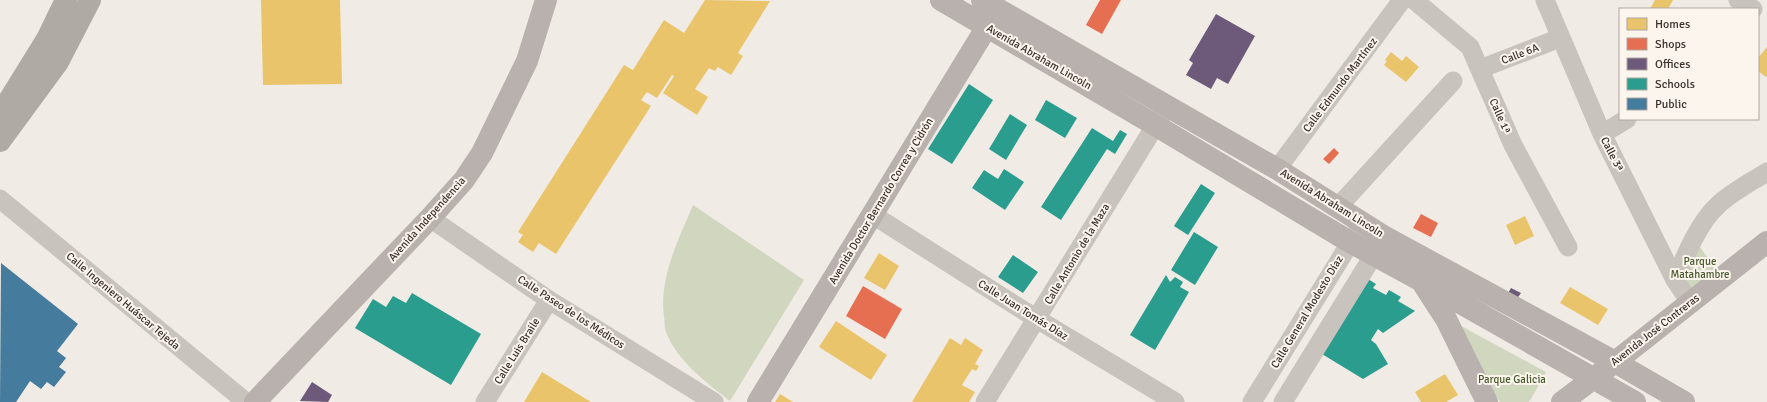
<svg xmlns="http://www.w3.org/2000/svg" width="1767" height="402" viewBox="0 0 1767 402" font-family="Signika,sans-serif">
<rect width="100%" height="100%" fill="#f0ebe5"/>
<!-- green -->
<path fill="#d1d6bf" d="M693,205L804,280L730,401C707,383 677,361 666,332C664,327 665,321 664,317C659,277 678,241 693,205Z
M1700,247L1717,271L1690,292L1683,274Z
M1452,321L1546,372L1531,399L1528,402H1500L1454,331Z"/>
<!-- homes -->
<path fill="#e9c46a" d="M261,0H340L342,84L263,85Z
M705,0L770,1L738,53L743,56L731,75L718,67L715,71L709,68L695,89L708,97L697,115L663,93L674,76L672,75L657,98L647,92L641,100L651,106L556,254L539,243L533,252L518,242L523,235L518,232L624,65L633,70L664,20L684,33Z
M1655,0H1673L1668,9H1650Z
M1767,47V76L1766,77L1758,71V58Z
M1391,52L1402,61L1406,56L1419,67L1406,82L1384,65L1387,61L1385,60Z
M1525,216L1534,236L1515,245L1506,225Z
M879,253L899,266L885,290L864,278Z
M1570,287L1608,309L1598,325L1560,303Z
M836,321L887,355L871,380L819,347Z
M950,338L961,345L965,338L983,350L975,364L979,366L976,371L972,369L962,385L975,392L969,402H912Z
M542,372L591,402H524Z
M1445,374L1458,395L1446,402H1421L1415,392Z
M780,394L793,402H775Z"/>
<!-- shops -->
<path fill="#e76f51" d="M1100,0H1121L1102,34L1086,25Z
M1334,148L1339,153L1329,164L1323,159Z
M1421,214L1438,223L1431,237L1413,228Z
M863,286L902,309L885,339L846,316Z"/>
<!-- offices -->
<path fill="#6d597a" d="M1216,14L1255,36L1228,84L1217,78L1211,89L1186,75L1193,63L1189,60Z
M1511,288L1521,293L1516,300L1507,295Z
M312,382L332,395L328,402L300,401Z"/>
<!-- schools -->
<path fill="#2a9d8f" d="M969,84L993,100L952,164L928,149Z
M1046,100L1077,118L1065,138L1035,120Z
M1010,114L1027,125L1006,160L989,149Z
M1092,128L1113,141L1120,130L1127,134L1115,154L1107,149L1061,220L1041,207Z
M1004,169L1024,182L1005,210L972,188L984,170L998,179Z
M1201,184L1215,193L1188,235L1174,226Z
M1194,232L1218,247L1195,285L1171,270Z
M1013,255L1038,272L1023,293L998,277Z
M1166,275L1170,282L1175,277L1183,282L1180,287L1189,292L1155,350L1130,335Z
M1368,279L1376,284L1373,288L1386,295L1389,290L1401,297L1398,301L1415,311L1383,333L1378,329L1371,340L1376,344L1388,364L1363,379L1322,354Z
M412,293L481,334L451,385L355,328L373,299L386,307L393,296L406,303Z"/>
<!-- public -->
<path fill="#457b9d" d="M1,263L78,324L57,351L66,358L59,367L66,372L54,387L47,382L41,389L30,381L16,402H0Z"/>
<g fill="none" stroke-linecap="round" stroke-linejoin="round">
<!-- minor -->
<path stroke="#c9c3be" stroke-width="19" d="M1414,0L1470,47L1513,145L1568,247
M1545,0L1602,134L1675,280L1690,302
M1738,0L1753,9
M1480,69L1560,38
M1602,134L1627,119
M1277,169L1402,0
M0,199L246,402
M1338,207L1453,81
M873,215L1037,319L1175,402
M430,218L549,300L714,402
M1675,280C1685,256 1699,222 1718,205C1732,192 1751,182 1767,172
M485,402L549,300
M985,402L1163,113
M1252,402L1363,222
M1283,402L1381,243"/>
<!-- major -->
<path stroke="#b8b1ad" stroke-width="22" d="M941,0L1155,125L1350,242L1420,280L1635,402
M982,0L1277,169L1385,237L1615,362L1684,402
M1422,282L1446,319L1487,402
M255,402L430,218L464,180L482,153L527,61L546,0
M758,402L994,15
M1562,402L1615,362L1767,242"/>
<!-- highway -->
<path stroke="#afaaa4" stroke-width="22" d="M0,115L47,39L66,0
M0,141L58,62L90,0"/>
</g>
<g text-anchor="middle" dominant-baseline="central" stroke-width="4" stroke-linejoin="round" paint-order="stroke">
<!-- street labels -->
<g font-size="11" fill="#3b302b" stroke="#fbf5ee">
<text transform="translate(1520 54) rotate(-21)">Calle 6A</text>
<text transform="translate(1039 57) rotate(30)">Avenida Abraham Lincoln</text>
<text transform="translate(1340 85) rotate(-53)">Calle Edmundo Martínez</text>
<text transform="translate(1500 116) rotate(66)">Calle 1ª</text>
<text transform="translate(1612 154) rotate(63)">Calle 3ª</text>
<text transform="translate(881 201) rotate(-59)">Avenida Doctor Bernardo Correa y Cidrón</text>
<text transform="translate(1332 203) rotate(32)">Avenida Abraham Lincoln</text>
<text transform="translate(427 219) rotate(-48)">Avenida Independencia</text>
<text transform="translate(1077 254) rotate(-59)">Calle Antonio de la Maza</text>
<text transform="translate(123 301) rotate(40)">Calle Ingeniero Huáscar Tejeda</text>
<text transform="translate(1023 310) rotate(32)">Calle Juan Tomás Díaz</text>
<text transform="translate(571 312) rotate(33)">Calle Paseo de los Médicos</text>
<text transform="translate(1307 312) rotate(-59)">Calle General Modesto Díaz</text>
<text transform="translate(1655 330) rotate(-38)">Avenida José Contreras</text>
<text transform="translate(517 351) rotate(-58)">Calle Luis Braile</text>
</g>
<!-- park labels -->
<g font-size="11" fill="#4a5a2e" stroke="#fbf5ee">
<text x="1700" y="261">Parque<tspan x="1700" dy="13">Matahambre</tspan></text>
<text x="1512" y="379">Parque Galicia</text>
</g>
</g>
<!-- legend -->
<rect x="1619" y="8" width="140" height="112" fill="#fbf5ee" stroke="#aea6a0"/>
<rect x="1627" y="18" width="20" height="12" fill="#e9c46a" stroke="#aea6a0"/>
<text x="1655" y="28" font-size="12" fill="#3b302b">Homes</text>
<rect x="1627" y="38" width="20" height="12" fill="#e76f51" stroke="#aea6a0"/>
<text x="1655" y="48" font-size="12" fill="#3b302b">Shops</text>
<rect x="1627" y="58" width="20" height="12" fill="#6d597a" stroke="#aea6a0"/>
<text x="1655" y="68" font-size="12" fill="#3b302b">Offices</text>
<rect x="1627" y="78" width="20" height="12" fill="#2a9d8f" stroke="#aea6a0"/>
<text x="1655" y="88" font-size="12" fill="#3b302b">Schools</text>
<rect x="1627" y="98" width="20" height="12" fill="#457b9d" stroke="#aea6a0"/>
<text x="1655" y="108" font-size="12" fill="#3b302b">Public</text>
</svg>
